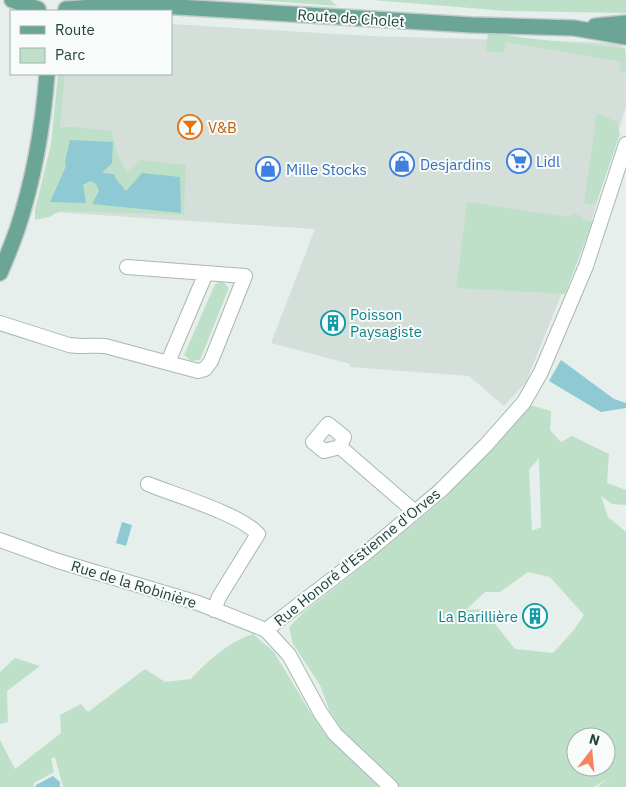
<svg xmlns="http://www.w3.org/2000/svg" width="626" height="787" viewBox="0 0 626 787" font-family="'IBM Plex Sans',sans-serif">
<rect width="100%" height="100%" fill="#e6efeb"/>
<!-- built -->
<path fill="#d4dfda" d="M171,24L370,36L620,43L626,52V106L592,219L526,382L504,406L469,376L350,367V364L271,343L315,229L38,211L49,169L60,74H171Z"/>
<!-- green -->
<path fill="#bfe0c8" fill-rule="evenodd" d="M255,0H330L337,6Z
M372,0H626V13L506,11Z
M488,32L525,38L625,48L626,71H620L621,62L506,42L504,53L486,51Z
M58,74H65L60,127H77L112,131L116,150L127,173L141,160L186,165L184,215L60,211L49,217L35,220V210L51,144Z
M597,113L617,122L620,134L597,201L591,205L584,203Z
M467,202L569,217L572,214L579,215L583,220L593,221L565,294L456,288Z
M222,281L229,288L200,360L191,361L184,355L215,284Z
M526,404L551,411L550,430L561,442L572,436L609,454L607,483L626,490V505L612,504L601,496L608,517L626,532V787H597L609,778L594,787H63L55,757L51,759L54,772L34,783L33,787H0V740L15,769L61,733L60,715L81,704L88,712L145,669L165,682L191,679C208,661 228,642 253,634L274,652L310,712L329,739L343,732L329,710L320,685L293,644L289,627L304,612L374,557L446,497ZM539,458L541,527L532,531L529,470ZM528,572L550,577L584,615L573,631L553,653L515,649L483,609L466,610L485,592H500ZM576,737H606V767H576Z
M15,658L40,666L7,691L8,722L0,724V672Z"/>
<!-- water -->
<path fill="#8ec9d4" d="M70,140L113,142L112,163L102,173L114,174L116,179L126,191L142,173L180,177L181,213L92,204L99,191L96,184L90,181L83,185L86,203L50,202L66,166L65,162Z
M561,360L614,399L626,403V408L601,412L549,381Z
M122,522L132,525L126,546L116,543Z
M53,776L60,782V787H35L36,785Z"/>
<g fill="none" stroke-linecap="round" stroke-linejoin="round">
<defs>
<path id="minor" d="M0,323L69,345C81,347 93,345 105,346L198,371L205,369L211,361L245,276L127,267
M168,362L206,273
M340,447L324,451L313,442L328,424L344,437L340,447L415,512
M148,484C177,496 238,513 258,534L219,597L214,610
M0,540L58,561L198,603L266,630L289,655L320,712L335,734L391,787
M266,630L366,553L440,491L486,445L524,402L541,372L586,266L626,144"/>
<path id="major" d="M12,0L38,9
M111,0L128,4L472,25L574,28L626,37
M66,9L122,5
M595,26L626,23
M0,273C6,259 12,244 17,230C34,179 43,126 47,74"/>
</defs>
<!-- minor casing -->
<use href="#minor" stroke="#a8b8b2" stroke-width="16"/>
<!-- major casing -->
<use href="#major" stroke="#c2cac8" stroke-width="18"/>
<!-- minor -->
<use href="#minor" stroke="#fff" stroke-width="14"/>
<!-- major -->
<use href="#major" stroke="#6aa596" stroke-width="15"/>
</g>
<!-- icons -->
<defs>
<symbol id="bar-ring" viewBox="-11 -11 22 22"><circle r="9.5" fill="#f7fbf9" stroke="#e8710a" stroke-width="1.5"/><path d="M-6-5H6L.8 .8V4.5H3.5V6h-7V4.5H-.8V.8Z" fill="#e8710a"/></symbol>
<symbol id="supermarket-ring" viewBox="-11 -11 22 22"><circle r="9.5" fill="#f7fbf9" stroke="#3f7fe0" stroke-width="1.5"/><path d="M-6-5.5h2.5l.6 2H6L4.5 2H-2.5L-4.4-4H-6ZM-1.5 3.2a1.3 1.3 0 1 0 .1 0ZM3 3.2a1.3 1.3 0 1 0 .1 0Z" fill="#3f7fe0"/></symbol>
<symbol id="shop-ring" viewBox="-11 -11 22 22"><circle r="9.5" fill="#f7fbf9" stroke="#3f7fe0" stroke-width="1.5"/><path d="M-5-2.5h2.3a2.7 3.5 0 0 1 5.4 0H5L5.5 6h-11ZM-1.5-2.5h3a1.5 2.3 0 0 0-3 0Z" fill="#3f7fe0"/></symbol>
<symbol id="building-ring" viewBox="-11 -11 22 22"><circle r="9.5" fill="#f7fbf9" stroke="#0f9aa8" stroke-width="1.5"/><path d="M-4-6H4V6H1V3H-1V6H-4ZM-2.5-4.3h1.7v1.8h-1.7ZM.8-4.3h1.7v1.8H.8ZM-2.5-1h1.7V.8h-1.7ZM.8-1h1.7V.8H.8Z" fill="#0f9aa8"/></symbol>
</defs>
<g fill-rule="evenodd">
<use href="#bar-ring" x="176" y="113" width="28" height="28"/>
<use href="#supermarket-ring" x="505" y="147" width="28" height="28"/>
<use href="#shop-ring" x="388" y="150" width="28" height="28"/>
<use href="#shop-ring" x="254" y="155" width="28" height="28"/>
<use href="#building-ring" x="319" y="309" width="28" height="28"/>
<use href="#building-ring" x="521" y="602" width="28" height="28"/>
</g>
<g text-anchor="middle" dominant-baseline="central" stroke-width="4" stroke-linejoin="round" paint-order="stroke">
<!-- street labels -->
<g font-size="15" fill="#24423a" stroke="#f7fbf9">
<text transform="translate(351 18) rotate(4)">Route de Cholet</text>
<text transform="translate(357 557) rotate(-39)">Rue Honoré d'Estienne d'Orves</text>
<text transform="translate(134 584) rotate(17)">Rue de la Robinière</text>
</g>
<!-- food labels -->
<g font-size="15" fill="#c56008" stroke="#f7fbf9" text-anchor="start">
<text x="208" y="127">V&amp;B</text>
</g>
<!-- shop labels -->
<g font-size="15" fill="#366cbe" stroke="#f7fbf9" text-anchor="start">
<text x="536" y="161">Lidl</text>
<text x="420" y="164">Desjardins</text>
<text x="286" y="169">Mille Stocks</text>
</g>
<!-- culture labels -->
<g font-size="15" fill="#0d838f" stroke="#f7fbf9" text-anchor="start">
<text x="350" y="314">Poisson<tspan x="350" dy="17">Paysagiste</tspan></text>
<text x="518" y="616" text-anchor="end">La Barillière</text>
</g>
</g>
<!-- legend -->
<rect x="10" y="10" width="162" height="65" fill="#f7fbf9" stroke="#a3b1ad"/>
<rect x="20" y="26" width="25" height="8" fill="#6aa596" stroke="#a3b1ad"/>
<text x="55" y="35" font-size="15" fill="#24423a">Route</text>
<rect x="20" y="48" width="25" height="15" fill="#bfe0c8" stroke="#a3b1ad"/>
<text x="55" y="60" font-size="15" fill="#24423a">Parc</text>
<!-- north arrow -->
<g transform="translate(591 752) rotate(16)"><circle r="24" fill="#f7fbf9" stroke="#a3b1ad"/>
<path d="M0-4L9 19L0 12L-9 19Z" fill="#f4845f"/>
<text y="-8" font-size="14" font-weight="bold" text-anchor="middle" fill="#24423a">N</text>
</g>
</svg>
